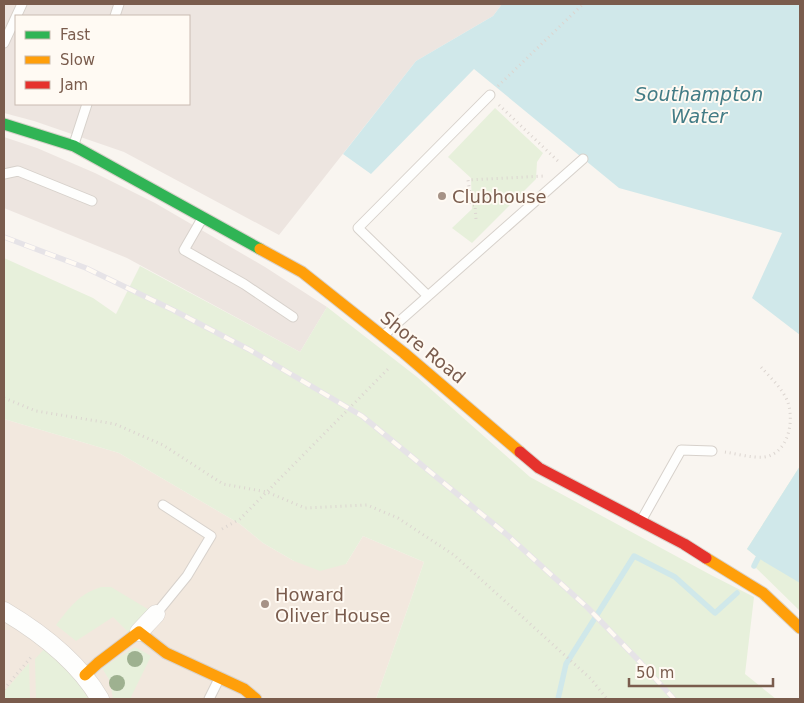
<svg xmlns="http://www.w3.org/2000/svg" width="804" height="703" viewBox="0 0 804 703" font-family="'DejaVu Sans',sans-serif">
<rect width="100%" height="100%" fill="#f9f5f0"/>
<!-- residential -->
<path fill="#f2e8de" d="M4,419L119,453L240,524L263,543L294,561L346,564L363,536L424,562L376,699H4Z"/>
<!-- industrial -->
<path fill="#ede5e0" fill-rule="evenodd" d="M4,4H502L493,16L416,61L279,235L124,152L34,121L4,113ZM16,16H189V104H16Z
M4,137L37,148L95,173L155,203L265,267L327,307L300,352L127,258L4,208Z"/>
<!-- green -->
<path fill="#e7f0db" d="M495,108L543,153L537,162L536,179L472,243L452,228L472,209L471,178L448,157Z
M4,258L93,298L116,314L140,266L300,352L327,307L417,377L530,477L711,575L754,597L745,674L776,699H376L424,562L363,536L346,564L320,571L294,561L263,543L240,524L119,453L4,419Z
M800,466V611L754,566L758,558L747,549Z
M101,587H111L156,614L133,637L113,617L76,641L56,625C70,607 79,594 101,587Z
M46,647L80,683L88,699H36L35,659Z
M135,647L151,656L130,699H113L110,681L102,668Z
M29,663L30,699H4V692Z"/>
<!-- water -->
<path fill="#d0e8ea" d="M502,4H800V335L752,298L782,233L619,188L474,69L371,174L343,154L416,61L493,16Z
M800,466V583L758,558L747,549Z"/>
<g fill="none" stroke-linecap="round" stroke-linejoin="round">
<!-- stream -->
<path stroke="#d0e8ea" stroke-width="5.5" d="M754,566L758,558
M558,699L566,664L634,556L675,577L715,613L737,593"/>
<defs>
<path id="lane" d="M115,16L119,4
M4,43L22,4
M74,144L87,104
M4,174L18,171L92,201
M203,217L184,250L244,284L293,317
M428,296L358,228L490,95
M385,334L583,159
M641,521L681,450L712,451
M156,614L187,576L211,536L163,505
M209,699L219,679"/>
<path id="street" d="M4,611C41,633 78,661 100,699
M139,632L156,614"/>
<path id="fast" d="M4,124L74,146L260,249"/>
<path id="slow" d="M260,249L302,272L404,353L520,452
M706,558L763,593L800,628
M85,675L98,663L139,632L166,653L244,689L256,699"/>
<path id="jam" d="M520,452L539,468L684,544L706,558"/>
</defs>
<!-- lane casing -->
<use href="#lane" stroke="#d7d1cb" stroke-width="11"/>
<!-- street casing -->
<use href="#street" stroke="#d7d1cb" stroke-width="19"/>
<!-- fast casing -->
<use href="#fast" stroke="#d9d2cb" stroke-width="13"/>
<!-- slow casing -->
<use href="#slow" stroke="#d9d2cb" stroke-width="13"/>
<!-- jam casing -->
<use href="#jam" stroke="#d9d2cb" stroke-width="13"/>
<!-- path -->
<path stroke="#dcd5d0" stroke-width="3" stroke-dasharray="1 4" stroke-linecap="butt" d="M498,86L582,5
M499,105L560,163
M470,193V205H475L476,219
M467,194L470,193L468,180L544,176
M4,398L36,411L115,424L163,445L223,484L267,492L305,508L367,505L398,518L454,555L591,679L607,699
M725,452C737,454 752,458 764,457C789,454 795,419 787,400C781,387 769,376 760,366
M222,529L240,519L390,367
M4,689L32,656"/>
<!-- lane -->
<use href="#lane" stroke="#fefefd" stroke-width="9"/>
<!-- street -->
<use href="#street" stroke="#fefefd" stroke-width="18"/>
<!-- fast -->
<use href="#fast" stroke="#30b455" stroke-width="11"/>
<!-- slow -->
<use href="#slow" stroke="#ff9f0a" stroke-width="11"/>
<!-- jam -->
<use href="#jam" stroke="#e5322d" stroke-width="11"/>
<defs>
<path id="rail" d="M4,237L86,268L173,310L250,350L362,416L506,534L588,608L641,663L674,699"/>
</defs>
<!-- rail casing -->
<use href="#rail" stroke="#e6e3e7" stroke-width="5.5"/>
<!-- rail -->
<use href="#rail" stroke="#fffaf3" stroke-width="4" stroke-dasharray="11" stroke-linecap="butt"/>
</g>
<!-- trees -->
<g fill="#9eb190">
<circle cx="135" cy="659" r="8"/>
<circle cx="117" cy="683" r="8"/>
</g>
<!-- markers -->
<g fill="#a69286" stroke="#fffaf3" stroke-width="2">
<circle cx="442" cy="196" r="5"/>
<circle cx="265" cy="604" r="5"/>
</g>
<g text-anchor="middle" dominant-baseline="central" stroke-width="4" stroke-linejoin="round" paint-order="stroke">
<!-- poi labels -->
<g font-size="18" fill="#7a5c4d" stroke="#fffaf3" text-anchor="start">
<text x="452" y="196">Clubhouse</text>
<text x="275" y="594">Howard<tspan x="275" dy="21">Oliver House</tspan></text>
</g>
<!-- street labels -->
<g font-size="18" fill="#7a5c4d" stroke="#fffaf3">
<text transform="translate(423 347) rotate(39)">Shore Road</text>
</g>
<!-- water labels -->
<g font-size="19" font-style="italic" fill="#437c86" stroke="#fffaf3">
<text x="699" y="94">Southampton<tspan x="699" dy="22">Water</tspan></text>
</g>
</g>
<!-- border -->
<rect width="804" height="703" fill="none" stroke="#7a5c4d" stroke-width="10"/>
<!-- legend -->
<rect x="15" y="15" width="175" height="90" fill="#fffaf3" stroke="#cabbb1"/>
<rect x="25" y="31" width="25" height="8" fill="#30b455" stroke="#cabbb1"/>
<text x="60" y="40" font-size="15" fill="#7a5c4d">Fast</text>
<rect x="25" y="56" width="25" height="8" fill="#ff9f0a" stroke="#cabbb1"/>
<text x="60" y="65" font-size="15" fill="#7a5c4d">Slow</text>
<rect x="25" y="81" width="25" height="8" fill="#e5322d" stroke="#cabbb1"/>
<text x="60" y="90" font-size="15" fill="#7a5c4d">Jam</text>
<!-- scale -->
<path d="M629 678v8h144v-8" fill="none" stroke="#7a5c4d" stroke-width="2.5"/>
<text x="636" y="678" font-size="15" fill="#7a5c4d" stroke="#fffaf3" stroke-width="4" paint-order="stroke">50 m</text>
</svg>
